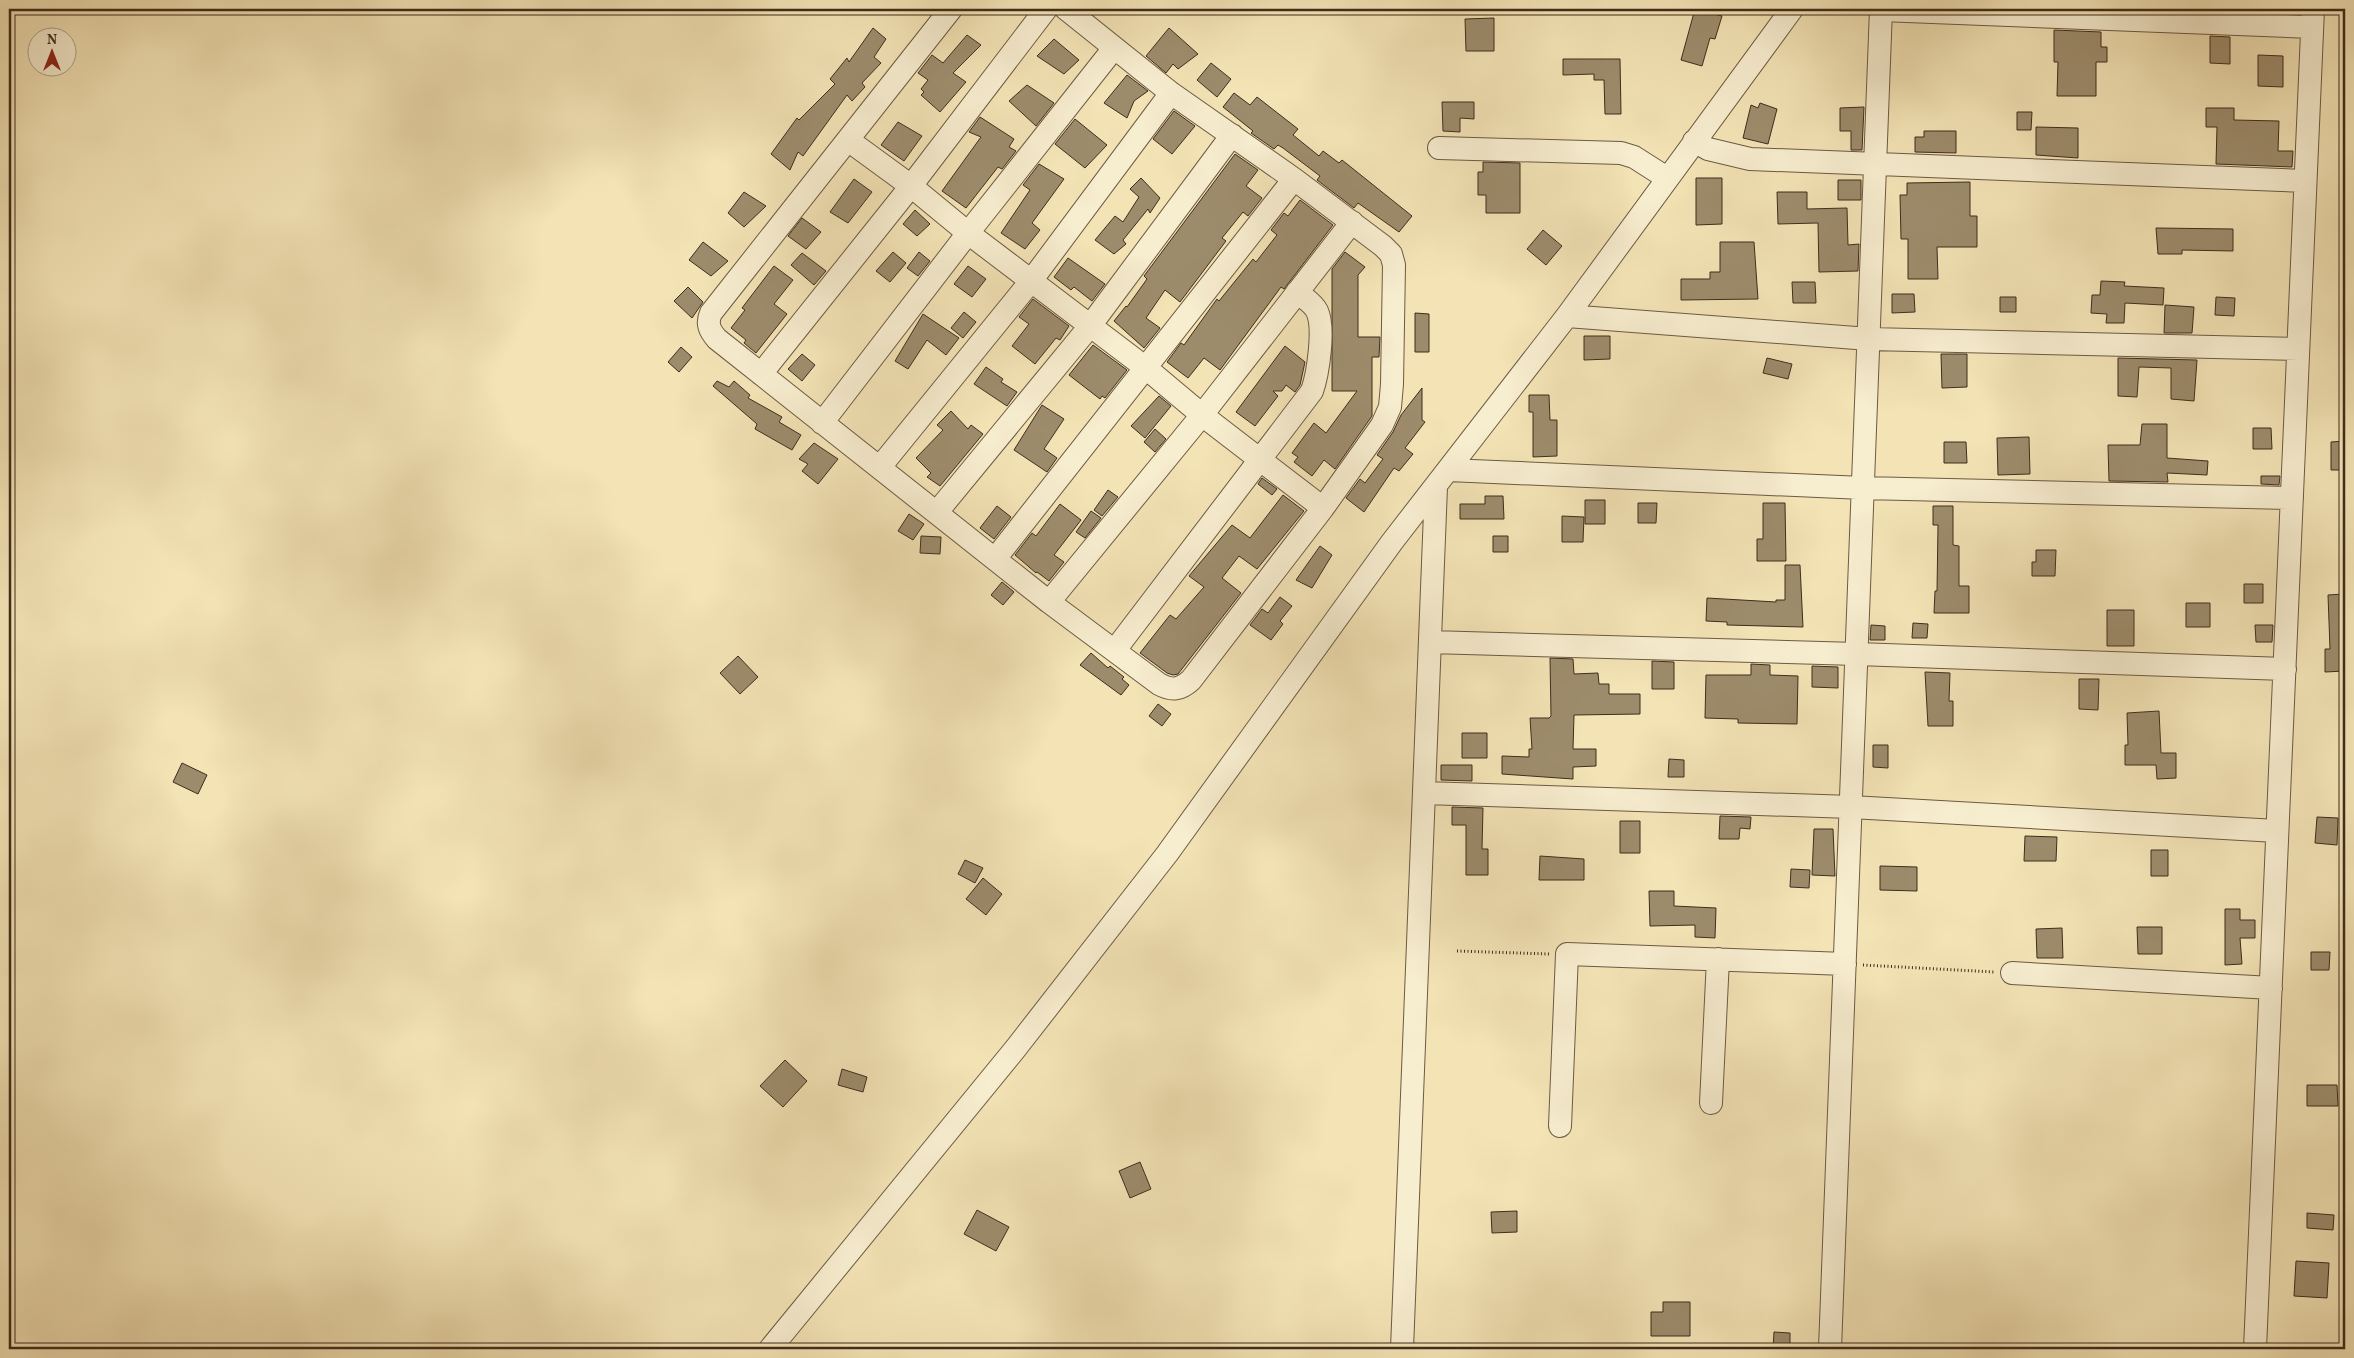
<svg xmlns="http://www.w3.org/2000/svg" width="2354" height="1358" viewBox="0 0 2354 1358" font-family="Vollkorn,serif">
<rect width="100%" height="100%" fill="#f3e3b5"/>
<filter id="stains"><feTurbulence type="fractalNoise" baseFrequency=".004" numOctaves="4"/><feColorMatrix values="0 0 0 0 .2 0 0 0 0 .09 0 0 0 0 .02 0 0 0 .5 -.17"/></filter>
<radialGradient id="worn" r=".72"><stop offset=".6" stop-color="#630" stop-opacity="0"/><stop offset="1" stop-color="#630" stop-opacity=".3"/></radialGradient>
<!-- building -->
<path fill="#9d8c6c" stroke="#3f2d1d" d="M1695,9L1722,16L1715,39L1710,38L1702,66L1681,60Z
M1494,18V51H1466L1465,19Z
M873,28L886,39L874,57L881,63L862,83L865,87L852,101L847,95L803,156L798,152L790,170L771,154L797,118L799,120L835,84L830,79L847,58L849,62Z
M1169,28L1198,54L1178,69L1173,64L1166,73L1146,56Z
M2054,30L2101,32V47H2107V62H2096V96H2057L2058,62H2054Z
M967,35L981,45L953,73L966,82L940,112L921,95L924,92L921,89L928,80L918,73L932,55L943,63Z
M2210,36L2230,37V64L2210,63Z
M1054,39L1079,60L1064,74L1037,56Z
M2258,55L2283,56V87L2258,86Z
M1563,59H1620L1621,114H1605L1604,80H1594V74L1563,75Z
M1211,63L1231,79L1217,97L1197,80Z
M1127,75L1148,91L1134,101L1127,118L1104,103Z
M1027,85L1054,103L1036,126L1009,101Z
M1234,93L1250,105L1257,97L1298,129L1293,135L1319,156L1323,151L1339,163L1342,160L1412,216L1399,232L1358,203L1354,208L1317,180L1320,176L1283,148L1278,145L1274,149L1251,133L1253,131L1223,107Z
M1442,102H1474V119L1460,118V132L1443,131Z
M1760,103L1777,109L1768,144L1743,138L1751,105L1758,108Z
M1864,107L1862,150H1851V131H1840V108Z
M2206,108H2234V120L2279,121L2278,151H2293L2292,167L2216,164L2217,127H2206Z
M1174,111L1195,126L1172,154L1153,139Z
M2017,112H2032L2031,130H2017Z
M980,117L1014,139L1009,147L1016,151L1002,169L998,167L966,208L942,191L981,137L969,132Z
M1075,119L1107,145L1085,168L1055,144Z
M898,122L922,136L904,161L881,145Z
M2036,127L2078,128V158L2036,155Z
M1924,131H1956V153L1915,152V137H1924Z
M1235,154L1258,170L1246,186L1262,198L1248,216L1243,212L1222,238L1226,241L1180,302L1165,290L1146,318L1160,328L1144,348L1114,321L1126,306L1127,307L1147,279L1144,276Z
M1483,162L1520,163V213H1486V195H1478V172H1483Z
M1039,164L1064,179L1032,223L1040,230L1025,249L1001,233L1030,190L1023,185Z
M1141,178L1160,198L1150,213L1148,209L1123,240L1126,244L1114,254L1095,240L1115,216L1123,222L1139,197L1130,189Z
M1696,178H1722V224L1696,225Z
M854,179L872,192L848,223L830,212Z
M1838,180H1861V200H1838Z
M1970,182V216H1977V247H1937L1938,279H1908V239H1901L1900,195H1907V183Z
M744,192L766,206L744,227L728,213Z
M1777,192H1807V209L1847,208L1848,245L1859,244L1858,271L1819,272L1818,223L1778,224Z
M1300,200L1333,225L1284,289L1281,287L1220,370L1204,358L1188,378L1167,362L1181,343L1184,345L1217,299L1219,301L1253,259L1256,262L1277,235L1271,230L1284,213L1288,216Z
M915,210L930,224L917,236L903,224Z
M802,218L821,232L806,249L788,236Z
M2156,228L2233,229V251L2182,250V254H2158Z
M1543,230L1562,246L1546,265L1527,249Z
M703,242L728,261L711,276L689,260Z
M1720,242H1754L1758,299L1681,300V279H1710V272H1720Z
M893,252L906,263L890,282L876,271Z
M919,252L930,261L918,276L907,268Z
M1345,252L1365,267L1358,275V337H1380L1379,357H1372V416L1335,469L1324,460L1312,476L1294,462L1298,457L1292,453L1314,423L1326,433L1357,391H1332V269Z
M802,253L826,271L814,285L791,265Z
M1068,258L1105,284L1092,301L1074,287L1071,290L1054,277Z
M774,266L793,280L774,304L787,314L756,353L744,343L746,340L731,328L745,310L742,308Z
M968,266L986,279L972,297L954,284Z
M2101,281L2125,282L2124,286L2164,288L2163,305L2125,303L2124,323H2106L2107,314L2091,313L2092,295H2100Z
M1792,282H1815L1816,303H1793Z
M688,287L703,302L692,318L674,301Z
M1892,294H1914L1915,312L1892,313Z
M2000,297H2016V312H2000Z
M2216,297L2235,298L2234,316L2215,315Z
M1033,299L1069,326L1060,340L1056,338L1035,364L1012,346L1029,324L1019,317Z
M2165,305L2194,307L2192,333H2164Z
M964,312L976,322L963,338L951,328Z
M1415,313L1429,314V352H1415Z
M923,314L959,338L946,355L927,340L908,369L895,361Z
M1584,336H1610V359L1584,360Z
M1093,345L1127,370L1105,398L1102,396L1100,399L1069,375Z
M1285,346L1305,362L1300,385L1295,392L1286,385L1282,391H1273L1278,396L1255,426L1236,412Z
M681,347L692,357L679,372L668,362Z
M802,354L815,365L802,381L788,369Z
M1941,354H1967V387L1942,388Z
M1767,358L1792,364L1788,379L1763,373Z
M2118,358L2197,360L2194,401L2171,399V368L2139,367L2137,397L2118,396Z
M986,367L1003,379L1001,382L1017,392L1007,406L974,384Z
M717,381L729,387L734,381L750,395L748,398L782,417L779,422L801,435L792,450L755,429L757,424L713,386Z
M1422,388V420L1425,422L1405,448L1413,454L1399,471L1394,468L1364,512L1346,498L1360,479L1365,483L1383,459L1377,455L1393,432L1401,415Z
M1529,395H1549L1550,420H1557V456L1533,457V412H1529Z
M1159,396L1171,406L1145,438L1131,426Z
M1042,405L1064,419L1044,449L1057,458L1047,472L1014,450Z
M951,411L968,429L971,425L983,434L940,486L927,477L931,473L916,458L943,430L937,425Z
M2142,424H2167V458L2208,461L2207,475L2167,473L2168,482L2109,481L2108,445H2140Z
M2253,428H2271L2272,449H2253Z
M1155,429L1166,439L1155,452L1144,442Z
M2029,437L2030,474L1998,475L1997,438Z
M2345,441V470H2331V442Z
M1944,442H1966L1967,463H1944Z
M814,443L838,459L818,484L802,471L808,464L799,459Z
M2261,476H2280L2279,485L2261,484Z
M1262,478L1277,489L1272,495L1258,484Z
M1108,490L1118,497L1102,516L1094,510Z
M1283,495L1304,511L1257,569L1239,556L1222,578L1241,593L1178,674L1173,675L1167,673L1140,653L1170,615L1176,619L1204,587L1189,576L1232,525L1250,538Z
M1485,496H1503L1504,519H1460V504H1485Z
M1585,500H1605V524H1585Z
M1638,503H1657L1656,523H1638Z
M1763,503H1785L1786,561H1757V539H1763Z
M1060,504L1081,520L1054,555L1064,562L1049,581L1037,572L1036,573L1015,555L1032,533L1036,536Z
M997,506L1011,517L994,539L980,528Z
M1933,506H1953V545L1959,546V586H1969V613H1934L1935,591H1937L1938,525H1933Z
M1091,511L1101,518L1085,538L1076,532Z
M909,514L924,524L913,540L898,531Z
M1562,516L1584,517L1583,542H1562Z
M921,536L941,537L940,554L920,553Z
M1493,536H1508V552H1493Z
M1320,546L1332,555L1312,588L1296,580Z
M2036,550H2056L2055,576H2032V562H2036Z
M1785,565H1800L1803,627L1727,625V622L1706,621L1707,598L1776,602V600H1785Z
M1002,582L1014,592L1003,605L991,595Z
M2244,584H2263V603H2244Z
M2344,594L2345,671L2325,672V649H2330L2328,595Z
M1280,597L1292,606L1280,621L1283,624L1271,640L1250,625L1262,609L1268,613Z
M2186,603H2210V627H2186Z
M2107,610H2134V646H2107Z
M1913,623L1928,624L1927,638H1912Z
M1871,625L1885,626V640H1870Z
M2255,625H2273L2272,642H2256Z
M1091,653L1108,668L1110,666L1124,677L1122,679L1129,685L1121,695L1080,665Z
M738,656L758,677L740,694L720,673Z
M1550,658L1573,659L1574,674L1598,673L1599,684H1609V694H1640V714L1574,715L1573,749H1596V766L1573,767V779L1502,774V756L1529,757V749H1532L1530,718H1549L1551,716Z
M1652,661L1674,662V689H1652Z
M1751,664L1770,665V675L1798,676L1797,724L1738,723V719L1705,718L1706,675H1751Z
M1812,666L1838,667V688L1812,687Z
M1925,672L1950,673L1949,701H1953V726H1928Z
M2079,679H2099L2098,710L2079,709Z
M1158,704L1171,714L1162,726L1149,716Z
M2159,711L2161,753H2176V778L2157,779L2156,765H2125V745H2128L2127,713Z
M1462,733H1487V758H1462Z
M1873,745H1888V768L1873,767Z
M1669,759L1684,760V777H1668Z
M182,763L207,775L198,794L173,782Z
M1441,765H1472V781L1441,780Z
M1452,807L1483,808L1482,849H1488V875H1466V825H1452Z
M1720,816L1751,817L1750,829L1740,828L1739,839H1719Z
M2317,817L2338,818L2337,845L2315,843Z
M1620,821H1640V853H1620Z
M1814,829H1833L1835,876L1812,875Z
M2025,836L2057,837L2056,861H2024Z
M2151,850H2168V876H2151Z
M1540,856L1584,859V880H1539Z
M965,860L983,868L975,883L958,874Z
M1880,866L1917,867V891L1880,890Z
M1791,869L1810,870L1809,888L1790,887Z
M983,878L1002,894L986,915L966,899Z
M1649,891H1674V906L1716,908L1715,938L1695,937V925L1650,926Z
M2225,909H2240V920H2255V938H2240L2242,964L2225,965Z
M2137,927H2162V954H2138Z
M2062,928L2063,958H2037L2036,929Z
M2311,952H2330L2329,970H2311Z
M785,1060L807,1081L783,1107L760,1086Z
M842,1069L867,1077L863,1092L838,1085Z
M2307,1085H2337L2338,1106H2307Z
M1140,1162L1151,1189L1130,1198L1119,1171Z
M977,1210L1009,1227L996,1251L964,1234Z
M1517,1211V1232L1492,1233L1491,1212Z
M2307,1213L2334,1215L2333,1230L2307,1228Z
M2296,1261L2329,1263L2327,1298L2294,1296Z
M1663,1302H1690V1336H1651V1312H1663Z
M1774,1332L1790,1333V1349H1773Z"/>
<g fill="none" stroke-linecap="round" stroke-linejoin="round">
<defs>
<path id="minor" d="M951,9L711,313C706,324 710,331 717,339L1049,602L1159,684C1172,691 1180,690 1191,680L1323,508L1382,425L1390,407L1392,384L1394,265L1391,254L1383,246L1294,179L1171,93L1066,9
M1881,10L2312,27
M848,140L911,186L968,233L1146,368L1202,415L1323,508
M1694,141L1708,149L1750,159L2305,181
M1439,148L1621,153L1634,157L1667,178
M1567,316L1869,339L2298,349
M761,374L911,186L1046,9
M822,423L968,233L1114,48
M880,467L1031,281L1171,93
M1448,470L1863,488L2292,498
M937,512L1090,326L1232,135
M995,559L1294,179
M1049,602L1202,415L1352,222
M1430,642L1857,654L2285,669
M1115,650L1312,391C1318,374 1325,328 1317,311C1313,303 1304,298 1297,292
M1424,793L1851,807L2277,831
M2012,973L2271,988
M1711,1103L1718,959
M1560,1126L1567,954L1845,964
M770,1349L1016,1048L1167,854L1392,542L1567,316L1792,9
M1402,1349L1436,487
M1830,1349L1881,9
M2255,1349L2313,9"/>
</defs>
<!-- minor casing -->
<use href="#minor" stroke="#6c5a43" stroke-width="24"/>
<!-- path -->
<path stroke="#3f2d1d" stroke-width="3" stroke-dasharray="1 2.5" stroke-linecap="butt" d="M1457,951L1549,954
M1863,965L1994,972"/>
<!-- minor -->
<use href="#minor" stroke="#f7edcf" stroke-width="22"/>
</g>
<!-- margin -->
<rect width="2354" height="1358" fill="none" stroke="#f3e3b5" stroke-width="30"/>
<rect x="10" y="10" width="2334" height="1338" fill="none" stroke="#3f2d1d" stroke-width="2.5"/>
<rect x="15" y="15" width="2324" height="1328" fill="none" stroke="#3f2d1d"/>
<!-- north arrow -->
<g transform="translate(52 52)"><circle r="24" fill="#f7edcf" stroke="#ada088"/>
<path d="M0-4L9 19L0 12L-9 19Z" fill="#8f2418"/>
<text y="-8" font-size="14" font-weight="bold" text-anchor="middle" fill="#3f2d1d">N</text>
</g>
<rect width="100%" height="100%" filter="url(#stains)"/>
<rect width="100%" height="100%" fill="url(#worn)"/>
</svg>
